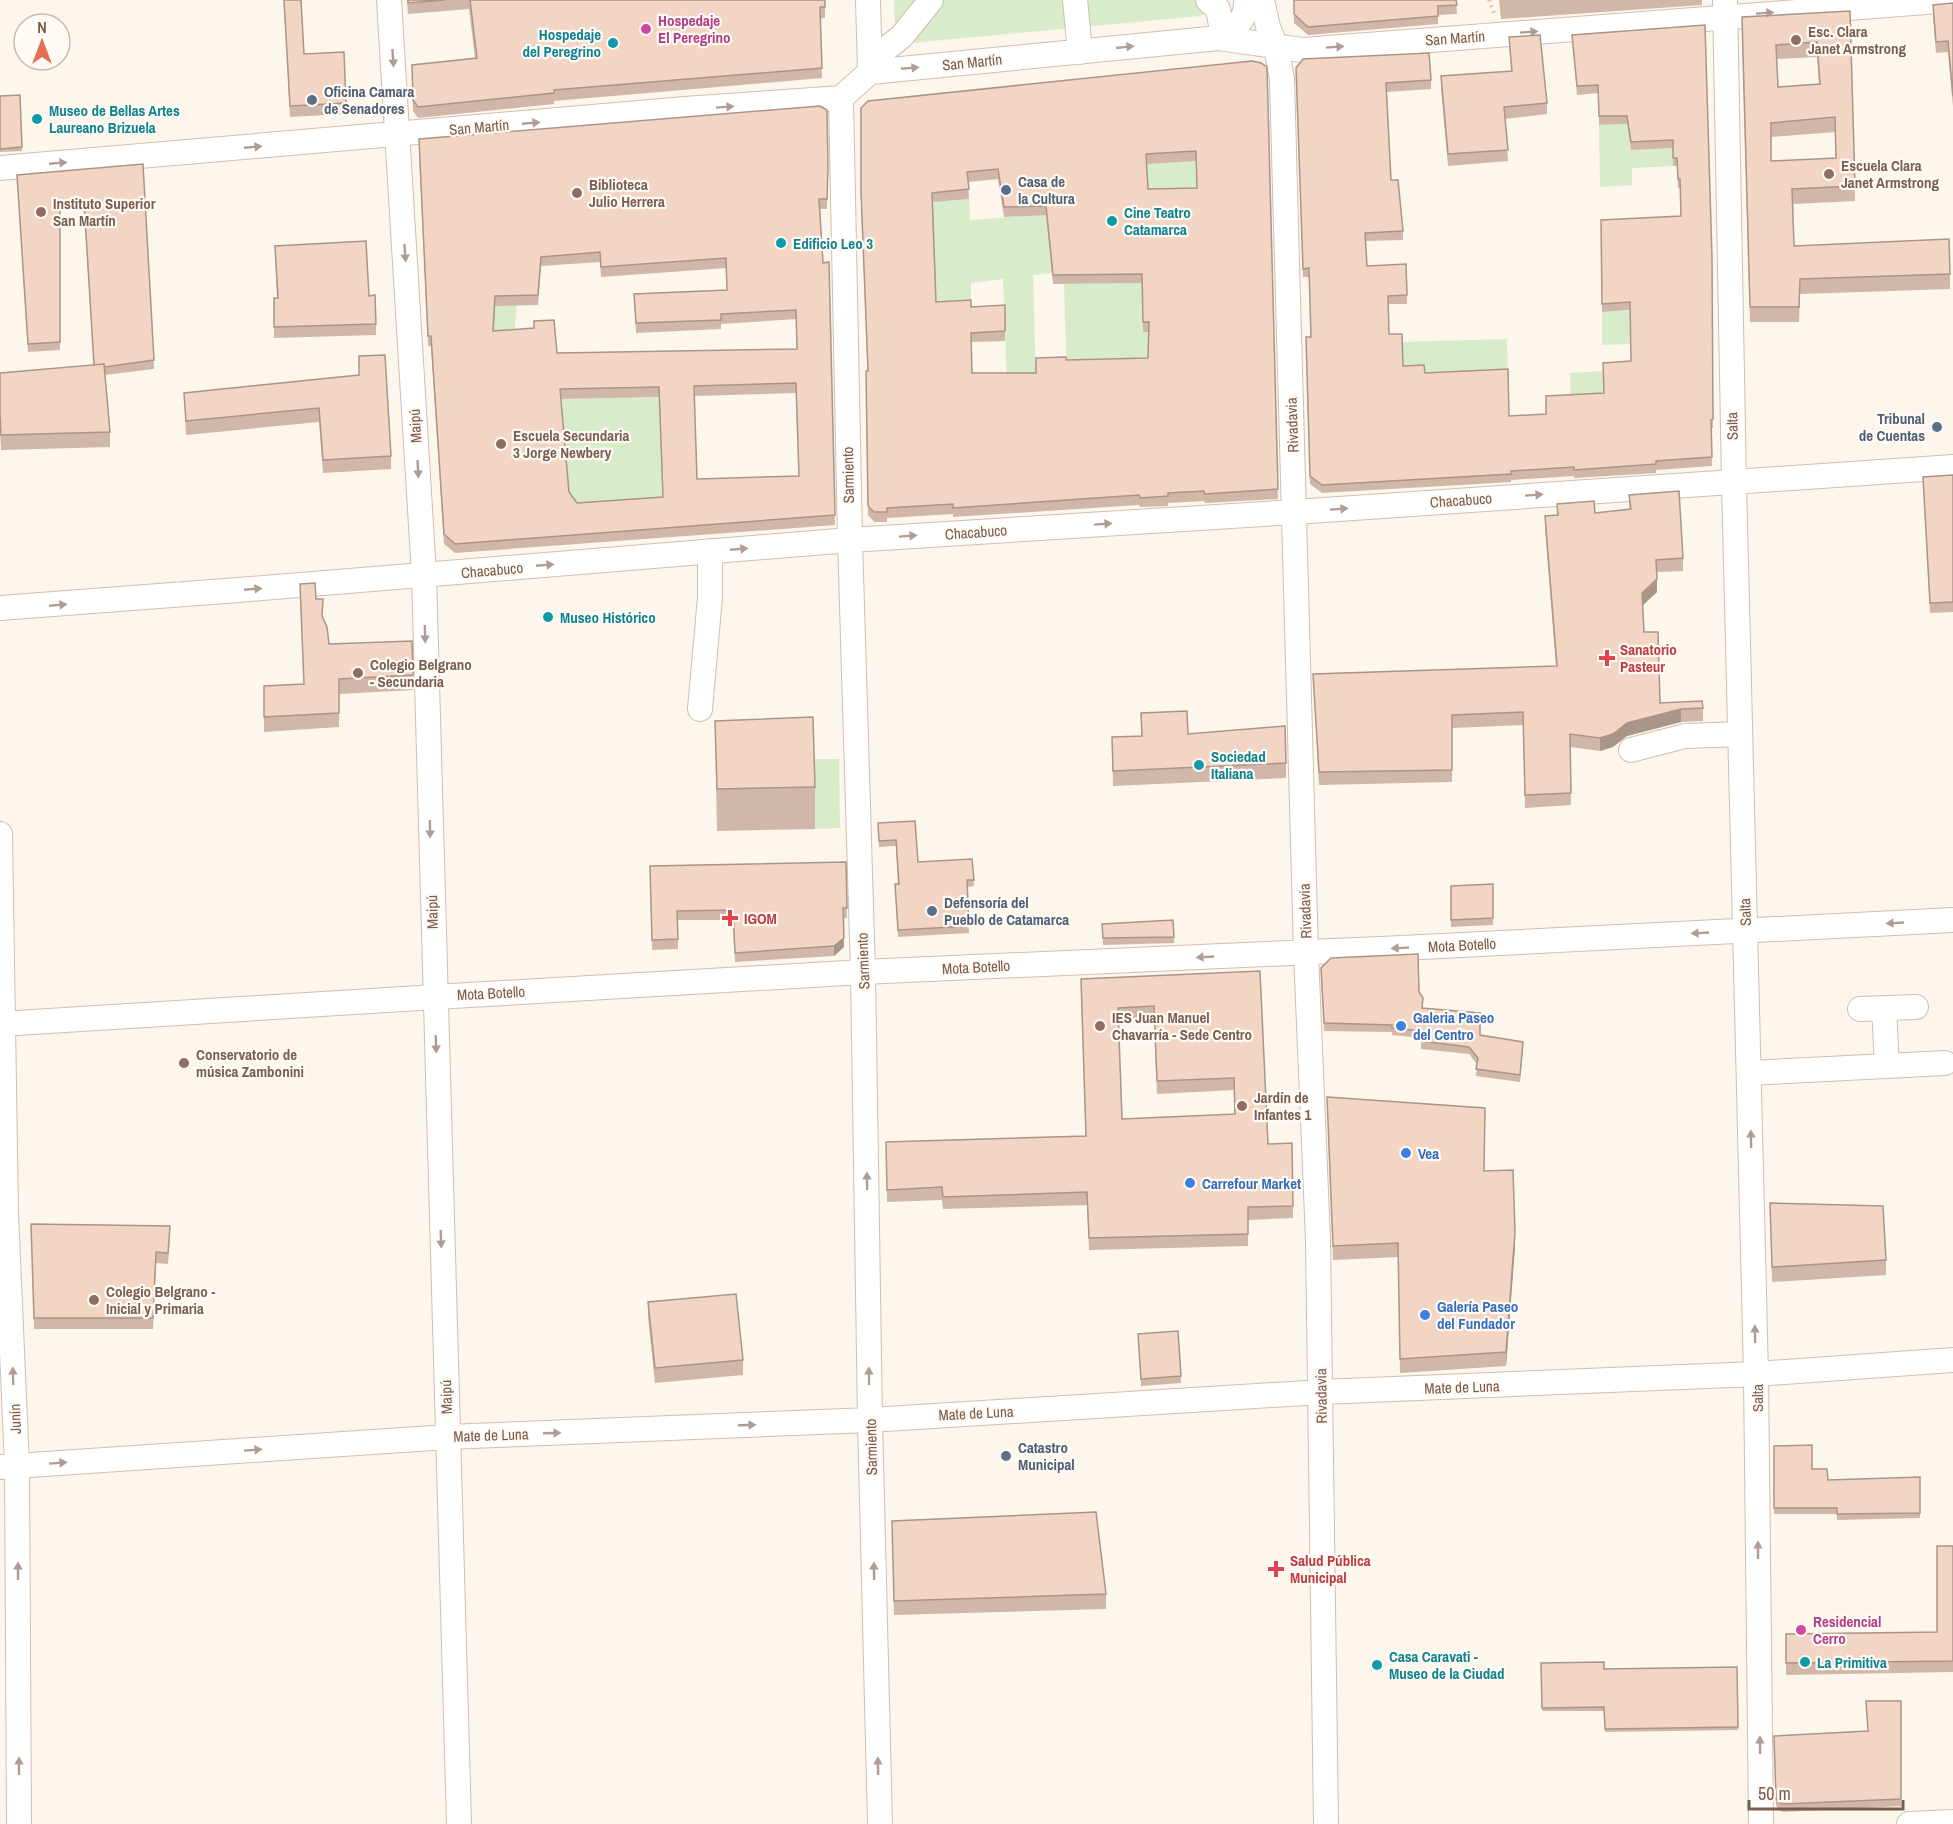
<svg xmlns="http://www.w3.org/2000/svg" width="1953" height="1824" viewBox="0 0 1953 1824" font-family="'Archivo Narrow',sans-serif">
<rect width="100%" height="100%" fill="#fdf6ec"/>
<!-- green -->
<path fill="#d8ecc9" d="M894,0H1226L1218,9L1200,16L911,43L895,27Z
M1627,124L1631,150L1673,148V166L1632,168V185L1600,187L1599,125Z
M1145,160L1171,162L1196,161V171L1221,169L1154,283Z
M969,199L970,220L1046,214L1052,273L1033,275L1036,382L1007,383L1003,279L971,283V309L936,303L932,202Z
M1142,283L1143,332H1149L1148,364L1067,393L1064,284Z
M517,305L514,339L493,341L495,306Z
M1653,309L1631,344L1602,345V312Z
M1507,339L1508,378L1403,374L1402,342Z
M1603,371L1604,402L1571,403L1570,373Z
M659,397L663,506L570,513L560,399Z
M813,759H839L840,828L815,829Z"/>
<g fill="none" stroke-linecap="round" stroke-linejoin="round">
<defs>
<path id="minor" d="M389,0L424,575L459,1824
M868,0L870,72
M1075,0L1080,52
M1208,0L1218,9L1221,25
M1262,0L1268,27L1276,47L1282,79L1306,953L1318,1240L1326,1824
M1725,0L1734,482L1756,1374L1761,1824
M1219,38C1235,29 1247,20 1246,0
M887,48L902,36L931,0
M841,98L850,540L863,972L870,1420L880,1824
M0,168L685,109L841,98L870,72L1219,38L1302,50L1953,0
M0,608L238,590L850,540L1295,512L1953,467
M700,709L710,597V551
M1631,750L1685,736L1740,734
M0,834L6,1213L17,1466L19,1824
M1884,1008L1887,1066
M1860,1009L1916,1007
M0,1024L435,997L863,972L1402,948L1953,920
M1749,1073L1945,1063
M0,1467L447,1437L870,1420L1321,1392L1756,1374L1953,1360
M1909,1824L1953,1822"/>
</defs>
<!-- minor casing -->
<use href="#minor" stroke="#d1beb0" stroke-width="26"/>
<!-- path -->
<path stroke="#d9b8a5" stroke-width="4" stroke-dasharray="1.5 4.5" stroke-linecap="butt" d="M1489,0L1494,13"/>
<!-- minor -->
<use href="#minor" stroke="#fff" stroke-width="24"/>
</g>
<!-- wall -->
<path fill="#d1b7a8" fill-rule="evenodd" d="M284,0L304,54L346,103V114L290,117Z
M407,0H825V18H820L822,78L554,101V104L418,118L413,111L412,65L475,58L469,9L408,14Z
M1294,0H1456L1457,14L1438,15V24L1308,35L1294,23Z
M1499,0H1702V5L1501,19Z
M1953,3V107L1948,52L1936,53L1933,16V5Z
M1850,11L1855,201L1793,204L1794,246L1950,274V289L1800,294L1799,322H1750L1742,32ZM1817,57L1819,84L1778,87L1776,59ZM1835,132V158L1771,161V137Z
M1705,25L1712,258L1713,428H1711L1712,466L1656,470V473L1574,478V476L1511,480V482L1322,493L1310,484L1306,345L1311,337L1309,277H1303L1296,68L1431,80V89L1386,92L1391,180L1403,231V240L1365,241L1367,266L1406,264L1407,304H1388L1389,334L1403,366L1425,373L1509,416L1546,414L1604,393L1631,361L1630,310L1602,312L1601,220L1681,216L1680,188H1678L1677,166H1673V148L1631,150L1627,124L1599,125L1598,93L1577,95L1572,35Z
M1509,37L1547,103V114L1505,119L1508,161L1448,166L1441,88V76L1511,71Z
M1267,67L1278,499L1205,503L1204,501L1168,503V506L1140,507L1139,505L953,517V514L887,518V522H874L868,515L866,381L868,371L861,201ZM1196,161V188L1148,189L1146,164ZM998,179L1004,217L1046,215L1053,284L1142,283L1143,332H1149L1148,358L1066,360L1036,373H972V342L1005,341V305L971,307L936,302L933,202L969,199L968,182Z
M20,95L22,151L0,152V96Z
M419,149L828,178L827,209H820L823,263L829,262L835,525L455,553L444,544L431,346H428ZM600,262L601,277L726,268L727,290L634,294L636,333L721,329V324L796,319L797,349L557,353L534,321V328L494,331L495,306L538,305L541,266ZM796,393L799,476L697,479L694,396ZM659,397L663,497L577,503L569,492L561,399Z
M143,164L154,369L105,375L110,432V447L1,450L0,430V373L94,365L84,209L60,210V350L28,352L17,175Z
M275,246L369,296L376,324V335L274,338V298H277Z
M359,375L391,456V469L323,473L319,422L186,435L184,393Z
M1953,475V612L1930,613L1923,477Z
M1629,495L1683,558V571L1657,572V592L1642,605L1644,632L1660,703L1703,708V721L1681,722L1627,736L1613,747L1600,751L1570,747L1571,805L1525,808L1523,725L1452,728V782L1319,785L1313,674L1556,666L1545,529V516L1557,515V504L1595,513L1629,509Z
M300,584L316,599L323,618L329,644L412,641L413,690L339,694V727L264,732V686L304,684Z
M1141,713L1188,734L1286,763V778L1113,786L1112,737L1141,736Z
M715,721L815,787V829L717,831Z
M878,823L918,862L972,859L974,886L967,887L969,933L898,937L895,890L898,884L896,846L879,847Z
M846,862L847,918H843L844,947L834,956L735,962L733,920H678V949L652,950L650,866Z
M1493,884V925L1451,927V886Z
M1102,924L1174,937V943L1103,945Z
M1321,968L1419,992L1423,1008L1480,1035L1523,1050L1520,1082L1476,1076L1477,1064L1469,1054L1421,1049V1038L1392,1035V1032L1324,1031Z
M1260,971L1268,1144L1293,1206V1218L1248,1220V1246L1089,1250L1087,1205L943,1209L942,1200L887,1202L886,1142L1086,1136L1081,992ZM1154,1019L1157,1094L1234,1090V1114L1122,1119L1118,1020Z
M1327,1097L1515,1246L1506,1366L1400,1373L1398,1257L1333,1260Z
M1770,1203L1886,1260V1275L1772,1282Z
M31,1224L170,1237L168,1264L156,1263L153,1329H34Z
M648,1302L743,1360V1375L655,1383L648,1317Z
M1138,1334L1181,1376V1383L1141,1386Z
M1774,1446L1812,1469L1828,1480L1920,1477V1518L1837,1520V1514H1774Z
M892,1521L1106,1594V1609L894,1615Z
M1953,1546V1672L1786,1675V1634L1937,1632Z
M1541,1663L1604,1669L1737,1667L1738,1730L1605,1732L1604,1711H1542Z
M1866,1701H1901V1806L1783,1812L1778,1810L1776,1805L1774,1736L1868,1731Z"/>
<!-- shaded-wall -->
<path fill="#aa9588" d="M1657,579V592L1642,606V593Z
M1681,709V722L1627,736L1613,747L1600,751V738L1627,723Z
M844,938V947L834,956V946Z
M1515,1232V1246L1506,1366V1352Z"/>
<!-- building -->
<path fill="#f3d5c3" stroke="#aa9588" stroke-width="1.5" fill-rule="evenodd" d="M284,0H301L304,54L344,52L346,103L290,106Z
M408,0H445L408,3Z
M470,0H825V7H820L822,68L554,90V93L418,107L413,100L412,65L477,58Z
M1294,0H1456L1457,5L1438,6V16L1308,27L1294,14Z
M1953,3V96L1948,41L1936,42L1933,5Z
M1850,11L1855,186L1792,189L1794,246L1949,239L1950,274L1800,279L1799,307H1750L1742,17ZM1817,42L1820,84L1778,87L1776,45ZM1835,117L1836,158L1771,161V123Z
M1705,25L1712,258L1713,419L1711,420L1712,457L1656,461V464L1574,470V467L1511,471V474L1322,485L1310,476L1306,337H1311L1309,268L1303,269L1296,68L1303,59L1429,53L1431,80L1386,83L1391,180H1398L1403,231L1365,233L1367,266L1406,264L1407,295L1388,296L1389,334H1402L1403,366L1424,365L1425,373L1508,369L1509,416L1546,414V396L1604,393L1603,363L1631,361L1630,302L1602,304L1601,220L1681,216L1680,179H1678L1677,158H1673V140L1631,142L1627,116H1599L1598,85L1577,86L1572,35Z
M1540,35L1547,103L1504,107L1508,150L1448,154L1441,76L1512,71L1509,37Z
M1252,61L1261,63L1267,67L1278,489L1205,494L1204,491L1168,493V496L1140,498L1139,495L953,508V504L887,508V512H874L868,506L866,371H868L861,191V108L868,101ZM1196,151L1197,188L1148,189L1146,154ZM998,169L1004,207L1046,206L1053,275L1142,274L1143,322H1149L1148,358L1066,360V357L1036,358V373H972L971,333L1005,331V305L971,307V300L936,302L932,193L969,189L967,172Z
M20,95L22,147L0,149V96Z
M820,106L827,110L828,168L827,199H819L823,263L829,262L835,515L455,544L444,534L431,336H428L419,139ZM600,252L601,267L726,258L727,290L634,294L636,323L721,320V314L796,310L797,349L557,353L554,320L534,321V328L493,331L495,296L538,295L541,257ZM796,383L799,476L697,479L694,386ZM659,387L663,497L577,503L569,492L560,389Z
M143,164L154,360L105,367L104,364L94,365L84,201H60V342L28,344L17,175Z
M366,241L369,296L375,295L376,324L274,327V298H278L275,246Z
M385,355L391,456L323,460L319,408L186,421L184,393L359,375V356Z
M104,364L110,432L1,435L0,415V373Z
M1953,475V602L1930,603L1923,477Z
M1679,491L1683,558L1656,560L1657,579L1642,593L1644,632H1658L1660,703L1702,701L1703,708L1681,709L1627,723L1613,734L1600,738L1570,734L1571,793L1525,795L1523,712L1452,715V770L1319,772L1313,674L1557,666L1545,516L1558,515L1557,504L1594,501L1595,513L1631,509L1629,495Z
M315,583L316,599H323L322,616L327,627L329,644L412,641L413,675L339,679V713L264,717V686L304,684L300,584Z
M1187,711L1188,734L1285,726L1286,763L1113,771L1112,737L1142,736L1141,713Z
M813,717L815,787L717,789L715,721Z
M915,821L918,862L972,859L974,880H967L969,926L898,930L895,884H899L896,840L879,841L878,823Z
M846,862L847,908H843L844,938L834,946L735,953L733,910L677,911L678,939L652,940L650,866Z
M1493,884V918L1451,920V886Z
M1173,920L1174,937L1103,938L1102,924Z
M1418,954L1419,992L1423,998L1422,1008L1480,1013V1035L1523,1042L1520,1075L1476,1069L1478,1058L1469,1047L1421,1041V1031L1392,1028V1025L1324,1023L1321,968L1331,958Z
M1260,971L1268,1144L1292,1143L1293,1206L1248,1207V1234L1089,1238L1087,1192L943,1197L942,1187L887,1190L886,1142L1086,1136L1081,979ZM1154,1006L1157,1081L1234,1078L1235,1114L1122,1119L1118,1008Z
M1327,1097L1485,1108L1484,1171L1513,1170L1515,1232L1506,1352L1400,1359L1398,1243L1333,1246Z
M1770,1203L1883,1206L1886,1260L1772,1267Z
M31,1224L170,1226L168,1253L156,1252L153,1318H34Z
M736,1294L743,1360L655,1368L648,1302Z
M1178,1331L1181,1376L1141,1379L1138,1334Z
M1812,1445V1469H1827L1828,1480L1920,1477V1513L1837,1514V1508H1774V1446Z
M1096,1512L1106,1594L894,1601L892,1521Z
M1937,1546H1953V1661L1786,1663V1634L1937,1632Z
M1604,1662V1669L1737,1667L1738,1727L1605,1729L1604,1707L1542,1708L1541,1663Z
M1866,1701H1901V1799L1783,1804L1778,1802L1776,1798L1774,1736L1868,1731Z"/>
<!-- one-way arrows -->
<defs><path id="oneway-solid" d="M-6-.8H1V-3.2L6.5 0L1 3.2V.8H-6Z" transform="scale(1.5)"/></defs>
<g fill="#af9d94">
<use href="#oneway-solid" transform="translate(1765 13) rotate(-4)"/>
<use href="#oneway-solid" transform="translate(1529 32) rotate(-4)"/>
<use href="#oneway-solid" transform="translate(1125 47) rotate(-6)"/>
<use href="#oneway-solid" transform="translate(1335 47) rotate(-4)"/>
<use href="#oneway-solid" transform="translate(393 58) rotate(86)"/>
<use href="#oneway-solid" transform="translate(910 68) rotate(-5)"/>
<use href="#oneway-solid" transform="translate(725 107) rotate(-4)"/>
<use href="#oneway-solid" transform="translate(531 123) rotate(-5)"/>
<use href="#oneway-solid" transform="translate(253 147) rotate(-5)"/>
<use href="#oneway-solid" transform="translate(58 163) rotate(-5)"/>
<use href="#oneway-solid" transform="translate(405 253) rotate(86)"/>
<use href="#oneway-solid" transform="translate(418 469) rotate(87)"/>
<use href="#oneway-solid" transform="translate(1534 495) rotate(-4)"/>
<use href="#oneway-solid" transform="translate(1339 509) rotate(-4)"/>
<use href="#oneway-solid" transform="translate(1103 524) rotate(-4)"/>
<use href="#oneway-solid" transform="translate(908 536) rotate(-4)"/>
<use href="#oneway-solid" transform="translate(739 549) rotate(-5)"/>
<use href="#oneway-solid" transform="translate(545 565) rotate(-5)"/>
<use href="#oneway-solid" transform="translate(253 589) rotate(-5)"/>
<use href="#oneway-solid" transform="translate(58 605) rotate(-5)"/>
<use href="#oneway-solid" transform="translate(425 634) rotate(89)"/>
<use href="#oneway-solid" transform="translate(430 829) rotate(89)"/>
<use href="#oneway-solid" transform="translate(1895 923) rotate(177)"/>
<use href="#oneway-solid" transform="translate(1700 933) rotate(177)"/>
<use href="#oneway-solid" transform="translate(1400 948) rotate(177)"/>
<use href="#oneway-solid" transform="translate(1205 957) rotate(177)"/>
<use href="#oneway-solid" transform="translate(436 1044) rotate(88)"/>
<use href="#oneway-solid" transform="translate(1751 1139) rotate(-91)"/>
<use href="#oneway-solid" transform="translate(867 1181) rotate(-91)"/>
<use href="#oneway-solid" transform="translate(441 1239) rotate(88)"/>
<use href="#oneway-solid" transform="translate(1755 1334) rotate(-91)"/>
<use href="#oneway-solid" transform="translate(13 1376) rotate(-92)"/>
<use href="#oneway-solid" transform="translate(869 1376) rotate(-91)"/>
<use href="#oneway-solid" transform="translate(747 1425) rotate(-2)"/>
<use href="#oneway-solid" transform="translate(552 1433) rotate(-2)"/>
<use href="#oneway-solid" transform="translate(253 1450) rotate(-4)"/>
<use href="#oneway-solid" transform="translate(58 1463) rotate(-4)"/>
<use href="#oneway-solid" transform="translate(1758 1550) rotate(-90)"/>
<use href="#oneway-solid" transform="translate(18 1571) rotate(-90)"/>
<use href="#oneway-solid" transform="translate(874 1571) rotate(-91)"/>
<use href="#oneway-solid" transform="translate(1760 1745) rotate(-91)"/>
<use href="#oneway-solid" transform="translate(19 1766) rotate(-90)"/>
<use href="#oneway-solid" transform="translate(878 1766) rotate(-91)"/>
</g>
<!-- markers -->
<g fill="#d1479c" stroke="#fffaf3" stroke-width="2">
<circle cx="646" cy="29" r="6"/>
<circle cx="1801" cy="1630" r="6"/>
</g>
<g fill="#8d6e63" stroke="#fffaf3" stroke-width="2">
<circle cx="1796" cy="40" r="6"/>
<circle cx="1829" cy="174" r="6"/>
<circle cx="577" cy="193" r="6"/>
<circle cx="41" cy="212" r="6"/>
<circle cx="501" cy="444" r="6"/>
<circle cx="358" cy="673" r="6"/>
<circle cx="1100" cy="1026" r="6"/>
<circle cx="184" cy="1063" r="6"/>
<circle cx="1242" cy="1106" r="6"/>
<circle cx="94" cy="1300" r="6"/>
</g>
<g fill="#0f9aa8" stroke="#fffaf3" stroke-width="2">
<circle cx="613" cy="43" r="6"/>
<circle cx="37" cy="119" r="6"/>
<circle cx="1112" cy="221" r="6"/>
<circle cx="781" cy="243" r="6"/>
<circle cx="548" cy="617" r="6"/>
<circle cx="1199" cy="765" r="6"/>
<circle cx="1805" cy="1662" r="6"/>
<circle cx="1377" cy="1665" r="6"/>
</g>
<g fill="#5c6f8a" stroke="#fffaf3" stroke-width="2">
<circle cx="312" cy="100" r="6"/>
<circle cx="1006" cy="190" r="6"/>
<circle cx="1937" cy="427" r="6"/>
<circle cx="932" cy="911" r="6"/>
<circle cx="1006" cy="1456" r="6"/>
</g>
<g fill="#e0444e" stroke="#fffaf3" stroke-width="2">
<path d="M1604 649h6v6h6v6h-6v6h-6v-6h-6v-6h6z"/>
<path d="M727 909h6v6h6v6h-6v6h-6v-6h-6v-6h6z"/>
<path d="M1273 1560h6v6h6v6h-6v6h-6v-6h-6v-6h6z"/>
</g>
<g fill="#3f7fe0" stroke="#fffaf3" stroke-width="2">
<circle cx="1401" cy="1026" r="6"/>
<circle cx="1406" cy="1153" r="6"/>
<circle cx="1190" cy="1183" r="6"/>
<circle cx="1425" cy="1315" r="6"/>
</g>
<g text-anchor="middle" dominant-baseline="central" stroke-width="4.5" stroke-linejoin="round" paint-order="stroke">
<!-- hotel labels -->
<g font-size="15" font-weight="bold" fill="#b23c85" stroke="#fffaf3" text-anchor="start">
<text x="658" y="20">Hospedaje<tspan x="658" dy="17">El Peregrino</tspan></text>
<text x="1813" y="1621">Residencial<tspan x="1813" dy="17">Cerro</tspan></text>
</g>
<!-- education labels -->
<g font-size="15" font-weight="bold" fill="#785e54" stroke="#fffaf3" text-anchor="start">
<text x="1808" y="31">Esc. Clara<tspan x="1808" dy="17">Janet Armstrong</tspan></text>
<text x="1841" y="165">Escuela Clara<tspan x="1841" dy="17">Janet Armstrong</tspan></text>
<text x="589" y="184">Biblioteca<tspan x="589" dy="17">Julio Herrera</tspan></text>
<text x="53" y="203">Instituto Superior<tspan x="53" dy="17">San Martín</tspan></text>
<text x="513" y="435">Escuela Secundaria<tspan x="513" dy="17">3 Jorge Newbery</tspan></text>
<text x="370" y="664">Colegio Belgrano<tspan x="370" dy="17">- Secundaria</tspan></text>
<text x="1112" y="1017">IES Juan Manuel<tspan x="1112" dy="17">Chavarría - Sede Centro</tspan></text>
<text x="196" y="1054">Conservatorio de<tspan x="196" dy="17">música Zambonini</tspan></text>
<text x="1254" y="1097">Jardín de<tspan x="1254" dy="17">Infantes 1</tspan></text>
<text x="106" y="1291">Colegio Belgrano -<tspan x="106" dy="17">Inicial y Primaria</tspan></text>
</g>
<!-- culture labels -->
<g font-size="15" font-weight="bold" fill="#0d838f" stroke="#fffaf3" text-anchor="start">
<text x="601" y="34" text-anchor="end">Hospedaje<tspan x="601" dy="17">del Peregrino</tspan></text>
<text x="49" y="110">Museo de Bellas Artes<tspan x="49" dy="17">Laureano Brizuela</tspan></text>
<text x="1124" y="212">Cine Teatro<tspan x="1124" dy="17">Catamarca</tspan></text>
<text x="793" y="243">Edificio Leo 3</text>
<text x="560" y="617">Museo Histórico</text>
<text x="1211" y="756">Sociedad<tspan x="1211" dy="17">Italiana</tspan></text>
<text x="1389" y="1656">Casa Caravati -<tspan x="1389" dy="17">Museo de la Ciudad</tspan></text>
<text x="1817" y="1662">La Primitiva</text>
</g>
<!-- street labels -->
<g font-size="15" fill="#7a5c4d" stroke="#fffaf3">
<text transform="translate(1455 38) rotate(-4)">San Martín</text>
<text transform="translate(972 62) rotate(-6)">San Martín</text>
<text transform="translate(479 127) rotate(-5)">San Martín</text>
<text transform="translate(1292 425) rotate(-92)">Rivadavia</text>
<text transform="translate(415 426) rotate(-93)">Maipú</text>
<text transform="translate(1732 426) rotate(-91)">Salta</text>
<text transform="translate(848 475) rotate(-91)">Sarmiento</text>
<text transform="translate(1461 500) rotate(-4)">Chacabuco</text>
<text transform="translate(976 532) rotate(-4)">Chacabuco</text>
<text transform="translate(492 570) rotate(-5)">Chacabuco</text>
<text transform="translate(1305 911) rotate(-92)">Rivadavia</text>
<text transform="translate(432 912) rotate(-91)">Maipú</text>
<text transform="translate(1745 912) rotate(-92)">Salta</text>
<text transform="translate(1462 945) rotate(-3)">Mota Botello</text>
<text transform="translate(863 961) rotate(-92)">Sarmiento</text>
<text transform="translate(976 967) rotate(-3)">Mota Botello</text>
<text transform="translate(491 993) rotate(-3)">Mota Botello</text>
<text transform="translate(1462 1387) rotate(-2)">Mate de Luna</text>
<text transform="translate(1321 1396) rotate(-91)">Rivadavia</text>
<text transform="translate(446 1397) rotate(-92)">Maipú</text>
<text transform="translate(1757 1398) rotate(-90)">Salta</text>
<text transform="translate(976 1413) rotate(-3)">Mate de Luna</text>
<text transform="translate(15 1419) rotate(-92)">Junín</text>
<text transform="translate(491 1435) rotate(-2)">Mate de Luna</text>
<text transform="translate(871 1447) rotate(-91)">Sarmiento</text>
</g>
<!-- service labels -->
<g font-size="15" font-weight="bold" fill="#4e5e75" stroke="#fffaf3" text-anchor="start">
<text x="324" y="91">Oficina Camara<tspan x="324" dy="17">de Senadores</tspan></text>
<text x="1018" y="181">Casa de<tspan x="1018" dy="17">la Cultura</tspan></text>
<text x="1925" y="418" text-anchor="end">Tribunal<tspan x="1925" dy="17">de Cuentas</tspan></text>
<text x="944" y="902">Defensoría del<tspan x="944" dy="17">Pueblo de Catamarca</tspan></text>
<text x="1018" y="1447">Catastro<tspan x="1018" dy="17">Municipal</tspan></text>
</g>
<!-- health labels -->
<g font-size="15" font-weight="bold" fill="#be3a42" stroke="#fffaf3" text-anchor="start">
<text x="1620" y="649">Sanatorio<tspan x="1620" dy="17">Pasteur</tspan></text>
<text x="744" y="918">IGOM</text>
<text x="1290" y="1560">Salud Pública<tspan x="1290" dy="17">Municipal</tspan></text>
</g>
<!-- shop labels -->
<g font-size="15" font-weight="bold" fill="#366cbe" stroke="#fffaf3" text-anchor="start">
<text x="1413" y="1017">Galeria Paseo<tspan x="1413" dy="17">del Centro</tspan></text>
<text x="1418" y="1153">Vea</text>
<text x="1202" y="1183">Carrefour Market</text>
<text x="1437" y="1306">Galería Paseo<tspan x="1437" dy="17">del Fundador</tspan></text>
</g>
</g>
<!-- north arrow -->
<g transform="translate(42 42)"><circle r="28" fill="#fffaf3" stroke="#cabbb1" stroke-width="1.5"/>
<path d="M0-4.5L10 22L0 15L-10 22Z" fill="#e76f51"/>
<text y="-9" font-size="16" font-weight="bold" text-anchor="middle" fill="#7a5c4d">N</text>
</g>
<!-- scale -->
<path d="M1749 1800v9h154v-9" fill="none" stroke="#7a5c4d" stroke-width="3"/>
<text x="1758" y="1800" font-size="18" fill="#7a5c4d" stroke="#fffaf3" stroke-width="4.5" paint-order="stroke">50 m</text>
</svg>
